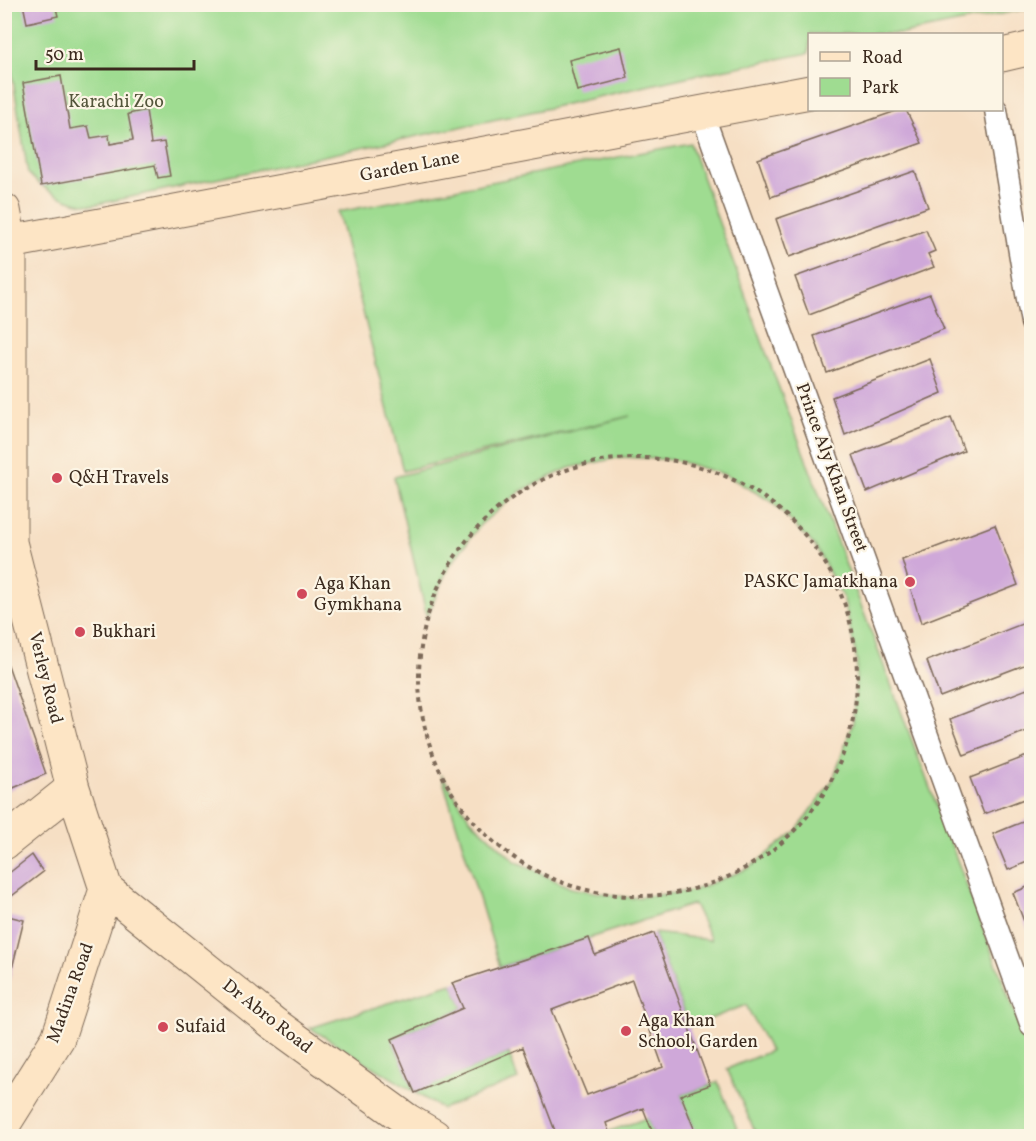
<svg xmlns="http://www.w3.org/2000/svg" width="1036" height="1141" viewBox="0 0 1036 1141" font-family="Vollkorn,serif">
<rect width="100%" height="100%" fill="#fcf5e5"/>
<filter id="ink" filterUnits="userSpaceOnUse"><feTurbulence type="fractalNoise" baseFrequency=".0167" numOctaves="2"/><feDisplacementMap in="SourceGraphic" scale="12" xChannelSelector="R" yChannelSelector="G"/><feConvolveMatrix kernelMatrix="1 2 1 2 8 2 1 2 1" color-interpolation-filters="sRGB"/></filter>
<filter id="wash" filterUnits="userSpaceOnUse"><feTurbulence type="fractalNoise" baseFrequency=".008" numOctaves="4" result="noise"/><feDisplacementMap in="SourceGraphic" scale="24" xChannelSelector="R" yChannelSelector="G"/><feGaussianBlur stdDeviation="1.35" result="paint"/><feColorMatrix in="noise" values="0 0 0 0 0 0 0 0 0 0 0 0 0 0 0 0 0 1.4 0 .05"/><feComposite in="paint" operator="in"/></filter>
<g filter="url(#wash)">
<rect width="100%" height="100%" fill="#f6dfc4"/>
<!-- green -->
<path fill="#9fdc91" stroke="#6d8358" stroke-width="1.5" d="M1031,4L1032,8L902,34H810L809,53L686,77L531,112L93,205C70,204 44,191 28,173L5,30L4,5Z
M690,143L775,377L1031,1056V1136H757L727,1069L770,1051L746,1005L689,1027L654,933L711,940L694,904L500,967L441,774L470,819L515,861L571,888L631,898L692,891L749,868L797,830L833,780L853,722L857,660L844,600L815,546L772,502L726,475L675,460L622,457L569,468L521,491L480,525L448,568L427,617L394,477L630,416L403,471L338,212Z
M452,983L463,1008L392,1039L415,1092L509,1053L518,1079L442,1109L310,1028Z
M718,1082L740,1136H697L681,1095Z
M647,1118L654,1136H596Z"/>
<g id="blocks">
<!-- building -->
<path fill="#cfa8d9" fill-rule="evenodd" d="M23,4H55L58,16L27,23Z
M621,47L628,78L577,91L569,60Z
M61,76L70,129L88,126L91,138L109,135L110,144L133,140L128,114L146,110L151,144L164,142L170,176L158,178L155,165L41,186L23,83Z
M899,110H906L922,143L771,197L758,159Z
M915,171L928,207L789,257L776,219Z
M926,230L935,251L928,254L934,267L809,315L795,277Z
M930,294L944,329L827,373L814,336Z
M930,359L942,393L845,435L832,397Z
M951,417L964,451L867,492L853,455Z
M995,525L1018,585L921,623L902,560Z
M1032,620V662L940,697L927,661Z
M8,665L46,774L4,792V667Z
M1032,687V729L964,755L950,719Z
M1032,754V796L984,814L970,778Z
M1032,818V860L1008,870L993,834Z
M32,855L43,872L4,902V877Z
M1032,885V927L1027,929L1013,893Z
M4,915L24,920L5,997H4Z
M654,933L710,1085L681,1095L697,1136H654L643,1108L606,1123L609,1132L596,1136H557L523,1047L415,1093L392,1039L463,1008L452,983L589,938L595,955ZM632,980L663,1067L587,1095L552,1010Z"/>
</g>
</g>
<g filter="url(#ink)">
<use href="#blocks" fill-opacity="0" stroke="#7c6958" stroke-width="1.5"/>
<g fill="none" stroke-linecap="round" stroke-linejoin="round">
<defs>
<path id="street" d="M996,110L1032,323
M702,113L1032,1026"/>
<path id="secondary" d="M1002,55L1032,48
M4,210L10,242V542L73,788L106,889
M10,242L810,92
M4,843L73,788
M106,889L273,1023L407,1120L434,1136
M4,1124L58,1038L106,889"/>
</defs>
<!-- street casing -->
<use href="#street" stroke="#7c6958" stroke-width="25"/>
<!-- secondary casing -->
<use href="#secondary" stroke="#7c6958" stroke-width="35"/>
<!-- path -->
<path stroke="#7c6958" stroke-width="4" stroke-dasharray="4.5 4.5" stroke-linecap="butt" d="M419 677a219 219 0 1 1 438 0a219 219 0 1 1-438 0Z"/>
<!-- street -->
<use href="#street" stroke="#fff" stroke-width="22"/>
<!-- secondary -->
<use href="#secondary" stroke="#fde5c5" stroke-width="33"/>
</g>
</g>
<!-- markers -->
<g fill="#d1495b" stroke="#fcf5e5" stroke-width="2">
<circle cx="57" cy="478" r="6"/>
<circle cx="910" cy="582" r="6"/>
<circle cx="302" cy="594" r="6"/>
<circle cx="80" cy="632" r="6"/>
<circle cx="163" cy="1027" r="6"/>
<circle cx="626" cy="1031" r="6"/>
</g>
<g text-anchor="middle" dominant-baseline="central" stroke-width="4.5" stroke-linejoin="round" paint-order="stroke">
<!-- park labels -->
<g font-size="18" fill="#54563b" stroke="#fcf5e5">
<text x="116" y="102">Karachi Zoo</text>
</g>
<!-- street labels -->
<g font-size="18" fill="#3b2a1e" stroke="#fcf5e5">
<text transform="translate(410 167) rotate(-11)">Garden Lane</text>
<text transform="translate(831 468) rotate(70)">Prince Aly Khan Street</text>
<text transform="translate(45 678) rotate(76)">Verley Road</text>
<text transform="translate(71 993) rotate(-70)">Madina Road</text>
<text transform="translate(267 1017) rotate(38)">Dr Abro Road</text>
</g>
<!-- poi labels -->
<g font-size="18" fill="#3b2a1e" stroke="#fcf5e5" text-anchor="start">
<text x="69" y="478">Q&amp;H Travels</text>
<text x="898" y="582" text-anchor="end">PASKC Jamatkhana</text>
<text x="314" y="584">Aga Khan<tspan x="314" dy="21">Gymkhana</tspan></text>
<text x="92" y="632">Bukhari</text>
<text x="638" y="1021">Aga Khan<tspan x="638" dy="21">School, Garden</tspan></text>
<text x="175" y="1027">Sufaid</text>
</g>
</g>
<!-- margin -->
<rect width="1036" height="1141" fill="none" stroke="#fcf5e5" stroke-width="24"/>
<!-- legend -->
<rect x="808" y="33" width="195" height="78" fill="#fcf5e5" stroke="#afa495" stroke-width="1.5"/>
<rect x="820" y="52" width="30" height="9" fill="#fde5c5" stroke="#afa495" stroke-width="1.5"/>
<text x="862" y="63" font-size="18" fill="#3b2a1e">Road</text>
<rect x="820" y="78" width="30" height="18" fill="#9fdc91" stroke="#afa495" stroke-width="1.5"/>
<text x="862" y="93" font-size="18" fill="#3b2a1e">Park</text>
<!-- scale -->
<path d="M36 60v9h158v-9" fill="none" stroke="#3b2a1e" stroke-width="3"/>
<text x="45" y="60" font-size="18" fill="#3b2a1e" stroke="#fcf5e5" stroke-width="4.5" paint-order="stroke">50 m</text>
</svg>
